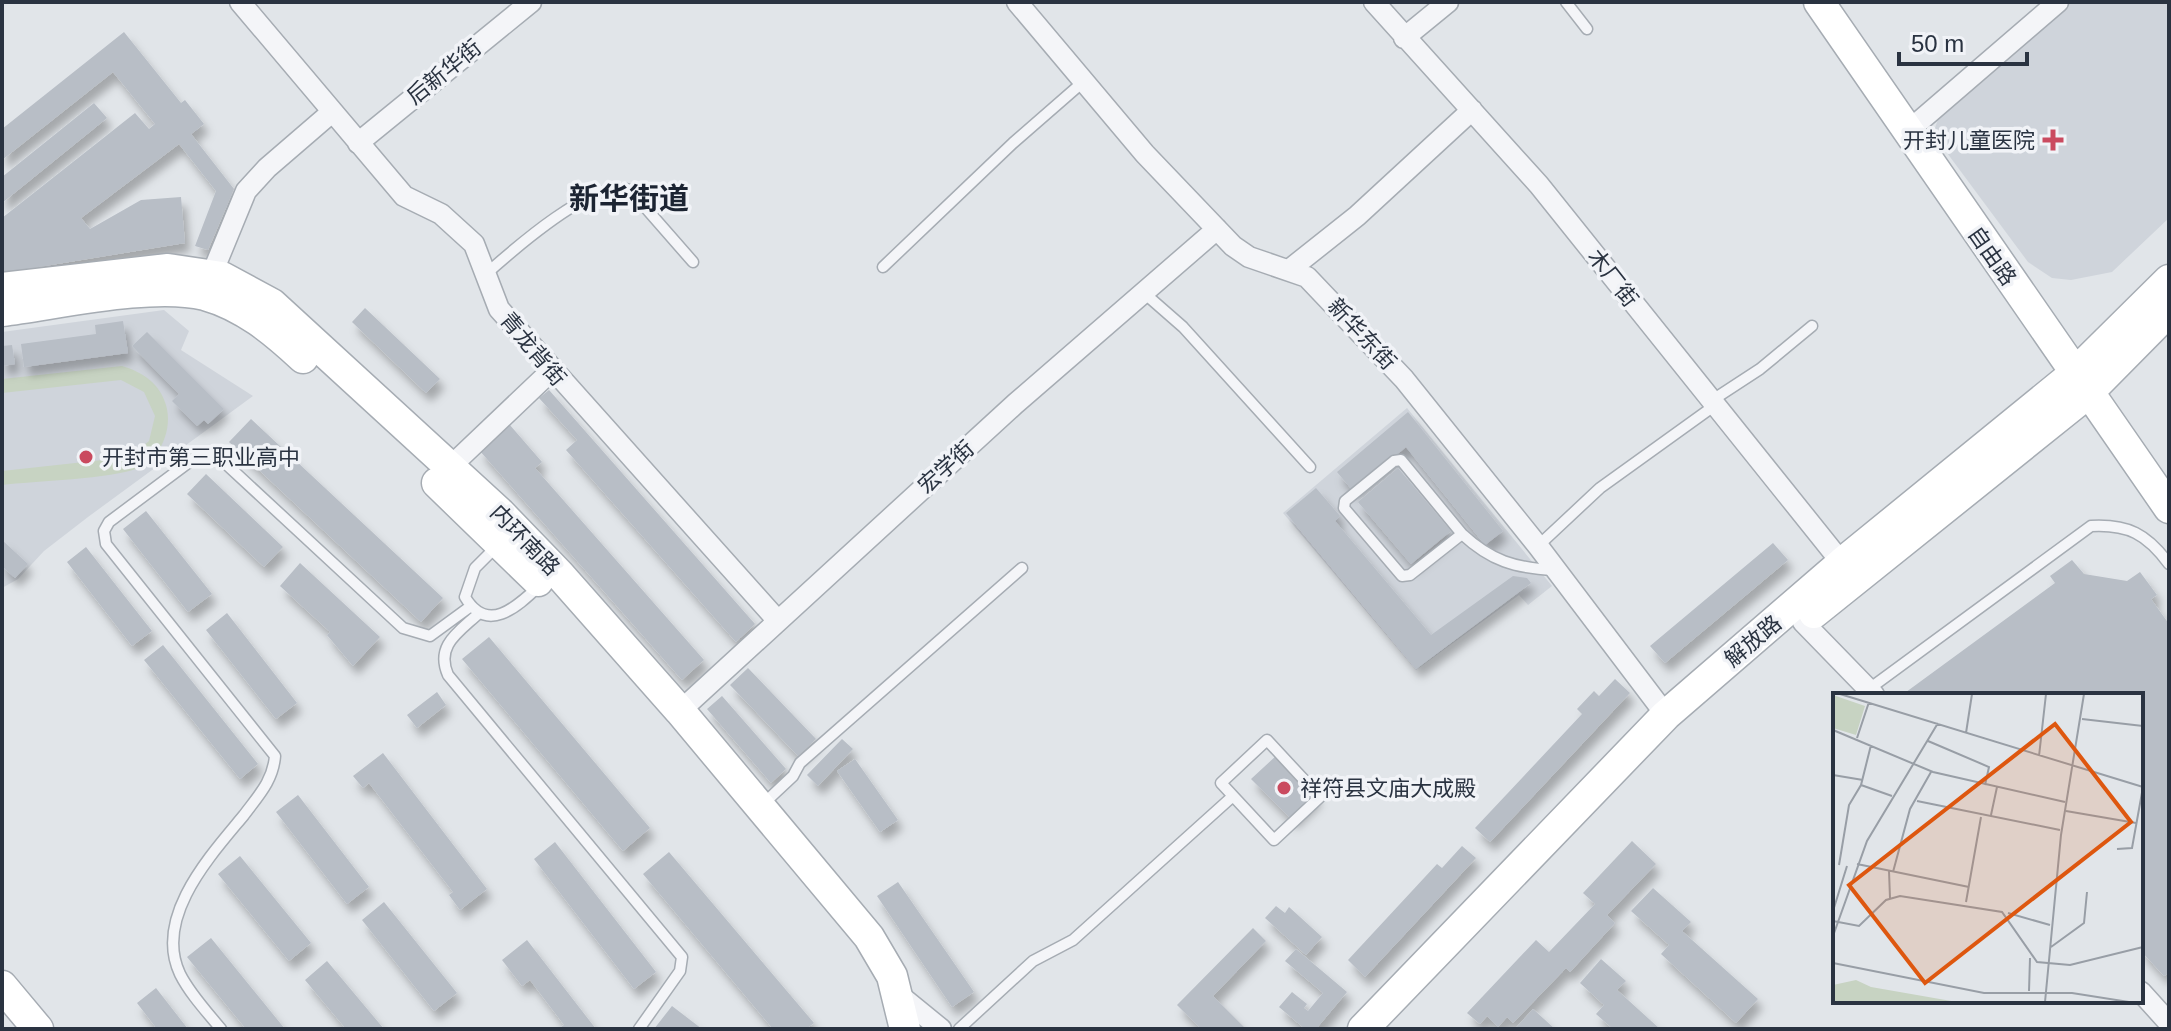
<svg xmlns="http://www.w3.org/2000/svg" width="2171" height="1031" viewBox="0 0 2171 1031" font-family="Arial,'Noto Sans SC',sans-serif">
<defs>
<filter id="shadow"><feDropShadow dx="5" dy="9" stdDeviation="4" flood-color="#0004"/></filter>
</defs>
<rect width="100%" height="100%" fill="#e1e5e9"/>
<!-- built -->
<path fill="#cfd4db" d="M2068,2H2169V218L2112,272L2071,280L2052,278L2028,262L1933,134L1940,113L1948,104Z
M164,310L189,331L181,350L253,396L88,517L44,551L18,579L2,588V332Z
M1407,408L1552,586L1528,605L1519,595L1416,670L1283,513Z"/>
<!-- green -->
<path fill="#c7d3c2" d="M122,366C143,372 160,384 166,405C173,429 161,458 138,468C113,479 33,481 2,485V471L130,457L149,441L155,416L144,392L121,380L2,393V379Z"/>
<!-- building -->
<path fill="#b8bec6" filter="url(#shadow)" d="M124,32L181,103L185,100L204,124L191,134L234,189L208,250L195,246L216,191L179,144L81,218L90,229L141,200L181,197L185,243L2,273V218L135,113L149,129L155,124L113,72L2,160V129Z
M94,103L107,118L2,203V177Z
M365,308L440,379L426,393L352,322Z
M123,321L128,353L24,367L21,344L96,334L95,325Z
M147,332L224,409L208,424L204,420L197,426L172,401L179,394L132,346Z
M12,345L15,364L2,366V346Z
M549,390L755,624L736,642L566,450L577,440L539,398Z
M1408,412L1503,531L1485,545L1406,447L1353,491L1337,472Z
M251,419L443,598L421,622L229,442Z
M509,424L542,462L535,468L704,660L682,680L479,450Z
M1398,468L1451,531L1411,564L1358,502Z
M206,474L283,547L264,567L187,494Z
M1316,488L1340,516L1335,521L1431,635L1513,576L1527,578L1531,583L1416,669L1286,513Z
M146,511L212,594L188,612L123,529Z
M2,540L28,564L15,578L2,566Z
M1773,543L1788,560L1665,663L1650,646Z
M86,547L152,631L132,646L67,562Z
M2072,560L2084,574L2127,581L2140,572L2157,595L2151,599L2169,624V973L2164,976L2141,951V695H1902L2055,583L2050,576Z
M300,563L380,637L353,666L327,635L330,632L280,586Z
M227,613L297,703L276,719L206,630Z
M489,637L650,828L623,851L462,659Z
M163,645L258,764L240,779L144,660Z
M748,668L816,739L798,756L730,685Z
M1615,679L1630,693L1490,842L1475,828L1582,714L1577,709L1594,691L1599,696Z
M437,692L446,705L417,728L407,715Z
M722,696L786,769L771,783L707,709Z
M842,739L853,749L818,786L807,775Z
M383,753L487,889L460,910L449,895L453,892L369,783L363,788L353,776Z
M1277,755L1317,796L1292,820L1251,779Z
M855,759L898,820L880,832L837,771Z
M298,795L369,887L347,904L276,812Z
M1632,841L1656,864L1607,915L1615,923L1570,972L1566,968L1513,1023L1507,1017L1498,1027L1487,1016L1480,1024L1467,1013L1536,940L1549,952L1595,904L1583,893Z
M555,842L656,972L634,989L534,859Z
M1462,846L1476,858L1365,977L1348,960L1437,864L1442,868Z
M669,852L814,1023L806,1029H773L643,874Z
M240,856L311,943L289,961L218,874Z
M898,882L974,992L952,1007L877,896Z
M1653,888L1691,922L1682,931L1758,999L1736,1023L1661,954L1669,945L1631,911Z
M384,902L457,993L434,1011L362,920Z
M1276,906L1285,913L1289,907L1322,937L1306,955L1265,918Z
M1253,928L1266,941L1213,996L1246,1029H1201L1177,1005Z
M211,938L285,1029H246L187,957Z
M527,940L596,1029H558L564,1025L530,980L522,986L502,960Z
M1296,949L1347,992L1316,1029H1305L1279,1007L1292,992L1307,1004L1304,1008L1308,1011L1323,993L1285,961Z
M1601,959L1626,981L1617,990L1660,1029H1613L1596,1014L1604,1005L1580,983Z
M327,961L384,1029H346L305,980Z
M156,988L188,1029H157L137,1003Z
M672,1006L702,1029H654Z
M1533,1009L1555,1029H1515Z"/>
<g fill="none" stroke-linecap="round" stroke-linejoin="round">
<defs>
<path id="lane" d="M1566,2L1587,29
M883,267L1013,143L1083,82
M486,274C513,250 595,177 630,190L693,262
M1143,292L1183,327L1310,467
M1711,401L1760,369L1812,326
M1401,460L1462,534L1410,575L1402,576L1344,508L1345,501L1394,461Z
M1462,534C1491,561 1515,568 1554,570
M498,545L475,568L465,597C487,634 516,608 539,586
M1538,546L1600,488L1714,406
M479,613C459,632 435,645 448,675L682,957L680,971L639,1029
M1869,689L2091,526C2128,524 2147,534 2169,564
M1267,740L1320,797L1274,840L1221,783Z
M761,806L793,776L800,763L1022,568
M221,1029C207,1012 190,994 180,974C153,917 211,855 244,815C258,796 273,781 275,756L106,544L104,531L109,522L200,454H211L226,464L403,628L430,636L471,606
M959,1029L1033,961L1073,940L1233,796"/>
<path id="street" d="M240,2L404,196L441,214L474,244L499,309L778,621
M1017,2L1145,154L1233,246L1249,257L1307,277L1404,379L1538,546L1666,715
M1374,2L1539,185L1842,563
M1404,38L1448,2
M1907,132L2058,2
M358,143L531,2
M1289,270L1357,216L1472,110
M207,286L246,191L267,168L332,112
M450,467L551,371
M1803,622L1874,695
M680,711L1015,404L1217,229
M2141,992L2169,1023
M898,994L941,1029"/>
<path id="secondary" d="M1819,2L2169,508
M2,288L168,269L222,277L272,304L500,513L559,574L680,711L869,937L892,976L905,1029
M2,311C58,304 152,282 205,295C244,306 274,331 303,358
M437,483L538,581
M1814,613L2087,394L2169,311
M2,986L38,1029
M1363,1029L1666,715L1842,563L2074,374L2169,280"/>
</defs>
<!-- lane casing -->
<use href="#lane" stroke="#a6acb3" stroke-width="13"/>
<!-- street casing -->
<use href="#street" stroke="#a6acb3" stroke-width="23"/>
<!-- secondary casing -->
<use href="#secondary" stroke="#a6acb3" stroke-width="33"/>
<!-- lane -->
<use href="#lane" stroke="#f4f5f8" stroke-width="10"/>
<!-- street -->
<use href="#street" stroke="#f4f5f8" stroke-width="20"/>
<!-- secondary -->
<use href="#secondary" stroke="#fff" stroke-width="30"/>
</g>
<!-- markers -->
<g fill="#ca4a5f" stroke="#f1f3f7" stroke-width="3">
<path d="M2049 128h8v8h8v8h-8v8h-8v-8h-8v-8h8z"/>
<circle cx="86" cy="457" r="8"/>
<circle cx="1284" cy="788" r="8"/>
</g>
<g text-anchor="middle" dominant-baseline="central" stroke-width="7" stroke-linejoin="round" paint-order="stroke">
<!-- street labels -->
<g font-size="22" fill="#2a3341" stroke="#f1f3f7">
<text transform="translate(444 72) rotate(-39)">后新华街</text>
<text transform="translate(1992 256) rotate(55)">自由路</text>
<text transform="translate(1613 278) rotate(52)">木厂街</text>
<text transform="translate(1362 334) rotate(47)">新华东街</text>
<text transform="translate(533 349) rotate(50)">青龙背街</text>
<text transform="translate(946 467) rotate(-42)">宏学街</text>
<text transform="translate(525 540) rotate(46)">内环南路</text>
<text transform="translate(1753 641) rotate(-40)">解放路</text>
</g>
<!-- poi labels -->
<g font-size="22" fill="#2a3341" stroke="#f1f3f7" text-anchor="start">
<text x="2035" y="140" text-anchor="end">开封儿童医院</text>
<text x="102" y="457">开封市第三职业高中</text>
<text x="1300" y="788">祥符县文庙大成殿</text>
</g>
<!-- district labels -->
<g font-size="30" font-weight="bold" fill="#1c2432" stroke="#f1f3f7">
<text x="629" y="198">新华街道</text>
</g>
</g>
<!-- overview -->
<g transform="translate(1833 693)">
<rect width="310" height="310" fill="#e1e5e9"/>
<path d="M0,2L32,13L23,42L0,35ZM23,287L38,294L124,309H0V292Z" fill="#c7d3c2"/>
<path fill="none" stroke="#989ea6" stroke-width="2" d="M7,1L310,94M249,26L310,33M0,37L100,79L232,109M133,40L139,1M24,45L36,9M95,48L156,74L152,92M206,63L213,1M0,82L30,87M28,92L59,103M84,108L227,137M233,118L303,130M158,122L164,94M284,156L299,155L310,94M24,171L136,194M6,172L16,112L28,92L38,52M56,178L57,205M60,179L77,116L98,79M133,209L148,124M0,218L14,173M175,220L217,232M0,228L26,233L53,207L67,203L169,219L204,269L237,272L310,254M0,243L34,148L105,30M218,254L251,230L254,199M0,270L151,300H239L296,309M196,298L197,265M212,309L228,142L251,1"/>
<path fill="#de570f" fill-opacity="0.15" stroke="#de570f" stroke-width="4" d="M222,31L298,129L92,290L16,192Z"/>
<rect width="310" height="310" fill="none" stroke="#2a3341" stroke-width="4"/>
</g>
<!-- border -->
<rect width="2171" height="1031" fill="none" stroke="#2a3341" stroke-width="8"/>
<!-- scale -->
<path d="M1899 52v12h128v-12" fill="none" stroke="#2a3341" stroke-width="4"/>
<text x="1911" y="52" font-size="24" fill="#2a3341" stroke="#f1f3f7" stroke-width="6" paint-order="stroke">50 m</text>
</svg>
